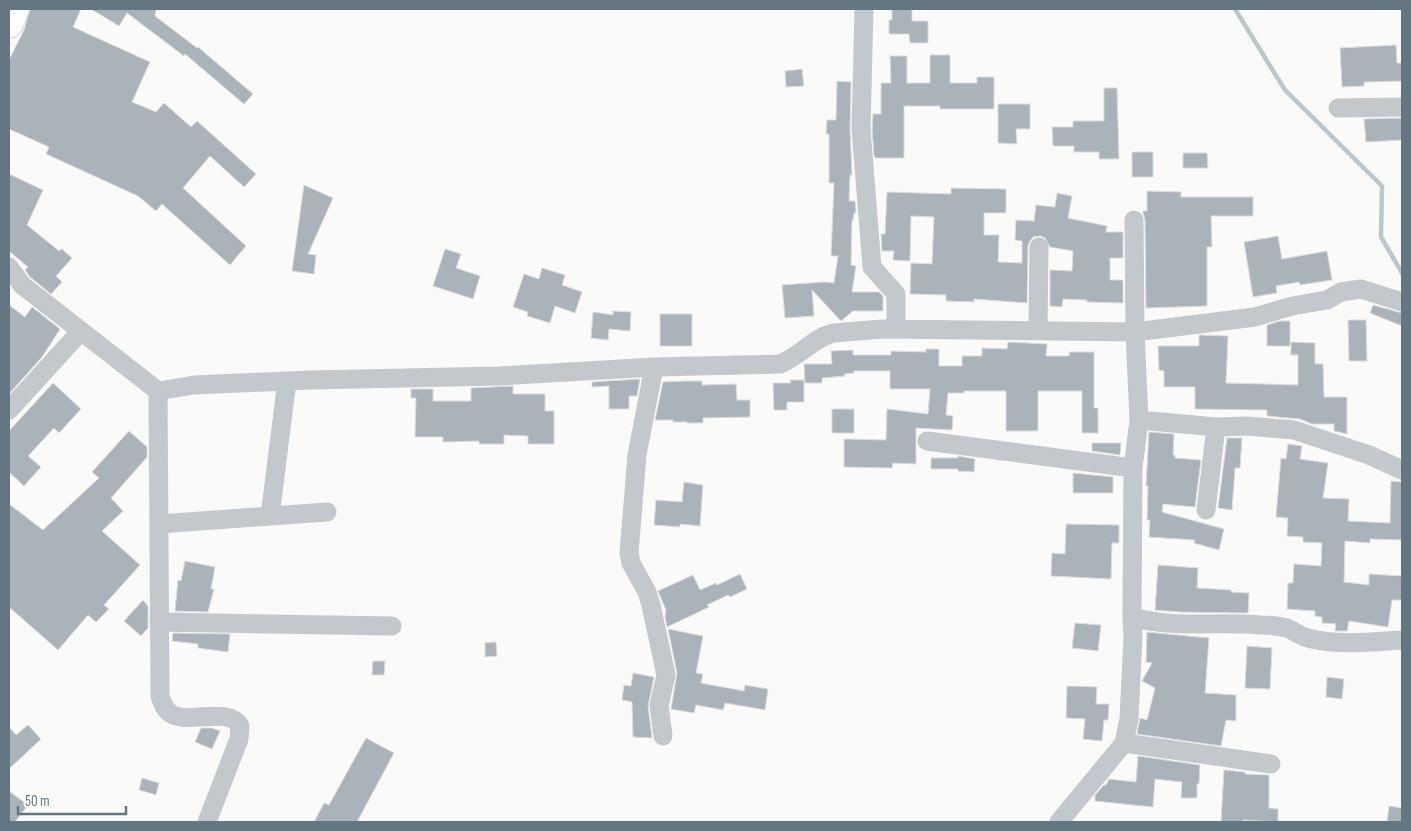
<svg xmlns="http://www.w3.org/2000/svg" width="1411" height="831" viewBox="0 0 1411 831" font-family="'Sofia Sans Condensed',sans-serif">
<rect width="100%" height="100%" fill="#fafaf8"/>
<g fill="none" stroke-linecap="round" stroke-linejoin="round">
<!-- stream -->
<path stroke="#bbc7cb" stroke-width="4.5" d="M1235,9L1285,90L1382,186L1381,237L1402,273"/>
</g>
<!-- building -->
<path fill="#aab3b9" stroke="#dcdcda" d="M30,9H81L73,27L150,62L132,102L156,112L164,103L191,127L197,121L256,174L244,187L210,156L183,188L246,246L230,265L162,204L156,211L138,196L46,154L49,147L9,129V60L24,30Z
M91,9H156L155,16L197,48L198,47L253,94L244,104L185,54L184,56L127,13L119,26Z
M892,9H912V21H928V43H910L909,34H889V20H892Z
M1396,45L1397,63H1402V81L1364,82V86L1342,87L1340,48Z
M930,55H950V83H977V77H994V109H940V106H904V158H876L874,156L872,129L873,114H881V83H891L890,56H907V83H930Z
M802,69L804,86L786,87L785,71Z
M837,81L851,82L850,129L852,175H850L849,201H855L856,213H854L853,220H852L851,265L856,266L852,292H879L883,296V311H853L841,321L812,290L814,316L785,318L782,285L825,282L834,283L838,256H831L834,183H829V134H826L827,120H836Z
M1104,88H1117L1119,159H1099V152H1074V146H1053L1052,127H1073V121H1104Z
M998,104H1030V129H1016L1017,144L998,143Z
M1402,118V140L1366,142L1364,119Z
M1132,152H1153V177H1132Z
M1183,153H1207L1208,168H1183Z
M9,174L43,190L27,225L59,251L62,249L72,258L56,276L62,282L51,294L30,277L25,270L28,267L9,251Z
M304,185L333,198L308,254L316,255L314,274L292,271Z
M951,188L1006,189V213H984V235H999L998,262L1022,263V241L1015,240L1016,220L1034,221L1036,205L1055,207L1057,193L1072,196L1068,218L1107,226L1106,232H1123V258H1110V280H1123V303L1087,302V300L1063,299L1062,307L1050,306V270L1072,271L1073,251L1050,247L1045,238L1040,236L1033,237L1030,241L1028,246L1027,303L974,299V302L946,301V295L910,294L911,263L932,264L934,217L911,216L910,261L893,260L894,251H882L881,234H885L887,192L951,194Z
M1147,191L1181,192V197H1253V216H1211L1212,247H1207V306L1146,308L1145,220L1143,213V211H1147Z
M1278,236L1282,259L1327,251L1332,280L1300,285L1299,282L1276,286L1277,293L1253,297L1244,242Z
M445,249L461,254L456,268L480,276L473,299L433,286Z
M542,268L565,275L562,285L582,292L575,313L555,306L550,323L527,316L528,312L513,307L524,274L539,279Z
M9,305L25,317L32,307L60,329L42,357L9,394Z
M1373,305L1402,313V326L1370,313Z
M613,311L631,312L630,331L609,329L608,340L591,338L593,312L613,315Z
M660,314H692V346H660Z
M1348,320H1366L1367,361H1349Z
M1280,321H1290V346H1267V325Z
M1199,335L1228,336L1226,383L1298,385V355H1291V342L1315,343V364H1323L1324,397H1347V434L1334,431V424H1312L1300,419L1267,416V410L1195,409V387H1164V371L1159,370L1158,346H1199Z
M1008,342L1047,344L1046,356H1069V352H1094V408H1098V433H1082V391H1038V431H1006V391H964V393H948L946,415L953,416L952,430L916,428V464L893,463L892,468L844,467V439L886,440L887,409L928,414L930,389H890V371H854V373L844,374L845,376L822,378V383H805L804,364H832L831,351L853,350V355H891V351L926,352V349H939V366H962V356H982V348L1007,349Z
M640,379L637,396H629V409H609V386L592,387V382Z
M790,380H804V402H787V410H774L773,383H791Z
M686,381H702V385L736,384L737,400H750V417L703,418V423H687V422H673V420H655L663,382Z
M53,383L81,409L59,433L54,428L28,456L41,467L24,486L9,472V431Z
M513,386V394H545V411H554V444H528V436L504,435V444H479V441L443,442V437H415L416,398H411V389H433V401H471V388Z
M832,409H854V433H832Z
M129,431L147,447V457L111,498L123,511L102,531L140,565L104,605L109,609L96,622L88,615L58,650L9,607V504L43,530L99,478L92,472Z
M1149,432L1174,434L1173,455H1175V458L1201,460L1195,507L1163,504L1162,512L1224,529L1219,550L1194,543L1195,540L1149,537L1150,520H1147L1148,486H1146Z
M1227,438H1242L1240,468H1235L1232,510L1218,508Z
M1092,443H1121L1120,455L1092,451Z
M1288,444L1302,446L1300,459L1328,463L1323,498L1349,499L1348,521L1390,523L1391,481L1402,482V540L1370,539V543L1345,541L1344,582L1369,585V574L1402,576V600H1392L1388,627L1349,621L1347,631H1335L1336,624L1322,623V617L1315,616V611L1287,609L1288,583H1293L1294,564L1321,566L1322,543L1303,542V537L1287,536L1288,518L1276,517L1281,458L1286,459Z
M958,456L975,459L974,472L958,471V469H931V458H958Z
M1073,473L1113,477V493H1073Z
M684,482L703,485L700,526L680,524V527L654,525L656,500L682,502Z
M1066,524L1119,525V543H1112L1111,579L1051,576L1052,553L1065,554Z
M185,561L215,567L211,589H214L208,612L175,611L178,580L181,581Z
M1158,565L1198,568L1197,588L1231,590V592L1249,593L1248,613L1180,612L1155,610Z
M740,574L747,589L730,597L728,595L707,605L709,607L667,627L665,616L666,610L658,591L693,575L700,590L716,583L717,585Z
M143,600L148,606V628L141,636L124,621Z
M1075,623L1101,625L1098,651L1072,648Z
M668,629L703,636L696,673L703,674L701,683L744,691L745,685L768,689L765,710L725,703L723,710L696,705L694,713L671,709L677,673Z
M1147,632L1209,638L1205,693L1236,695V721L1226,720L1221,746L1137,734L1140,718L1147,720L1155,688L1142,681L1152,663L1146,662Z
M173,633L230,634L228,652L198,648V644L172,641Z
M496,642L497,656L485,657V643Z
M1247,646L1272,648L1270,689L1245,688Z
M373,661H385L384,675H372Z
M633,673L654,677L648,706L652,738L633,737L632,702L622,700L624,685L631,686Z
M1327,677L1344,679L1342,699L1326,697Z
M1067,686L1097,687L1096,704H1109L1108,720H1104L1102,741L1083,739L1085,719L1066,718Z
M28,725L41,739L9,769V727L16,735Z
M201,728H212L220,731L212,749L195,742Z
M366,738L394,753L357,822H314L324,803L329,805Z
M1138,756L1200,765L1199,784H1197V798H1181L1182,782L1155,779L1153,807L1095,801V795L1104,785H1106L1109,779L1136,782Z
M1224,770L1245,772V774L1269,775V808L1278,809V822L1243,820V822H1221Z
M142,778L159,783L156,795L139,790Z
M9,791L28,805L15,822H9Z
M1389,806L1402,808V822H1387Z"/>
<g fill="none" stroke-linecap="round" stroke-linejoin="round">
<defs>
<path id="highway" d="M9,24L15,9"/>
</defs>
<!-- highway casing -->
<use href="#highway" stroke="#b4b9bd" stroke-width="29"/>
<!-- minor -->
<path stroke="#c3c8cc" stroke-width="19" d="M864,9L861,129L872,267L896,294V329
M1338,108L1402,107
M9,267L22,285L158,391L194,385L311,380L499,376L654,367L780,364C799,357 813,338 833,333L882,329L1135,332L1255,317L1292,306L1327,300L1341,292L1361,289L1402,302
M1038,331L1039,247
M654,367L637,455L629,553L631,563L647,592L651,605L666,675L659,705L663,736
M158,391L160,696C162,702 164,709 170,713C186,726 228,705 240,726L239,739L207,822
M9,410L81,331
M1139,420L1216,427L1247,426L1294,430L1369,455L1402,470
M927,441L1133,468
M1206,510L1216,427
M270,516L287,381
M159,524L327,512
M1132,617C1174,629 1218,621 1260,625C1269,625 1279,626 1287,628C1294,631 1300,636 1308,638C1337,646 1372,642 1402,640
M159,622L392,626
M1124,743L1271,764
M1059,822L1124,743L1129,719L1133,637L1132,617L1133,468L1139,420L1135,332L1134,220"/>
<!-- highway -->
<use href="#highway" stroke="#fff" stroke-width="28"/>
</g>
<!-- border -->
<rect width="1411" height="831" fill="none" stroke="#657683" stroke-width="20"/>
<!-- scale -->
<path d="M18 806v8h108v-8" fill="none" stroke="#657683" stroke-width="2.5"/>
<text x="25" y="806" font-size="15" fill="#657683" stroke="#ffffff" stroke-width="4" paint-order="stroke">50 m</text>
</svg>
